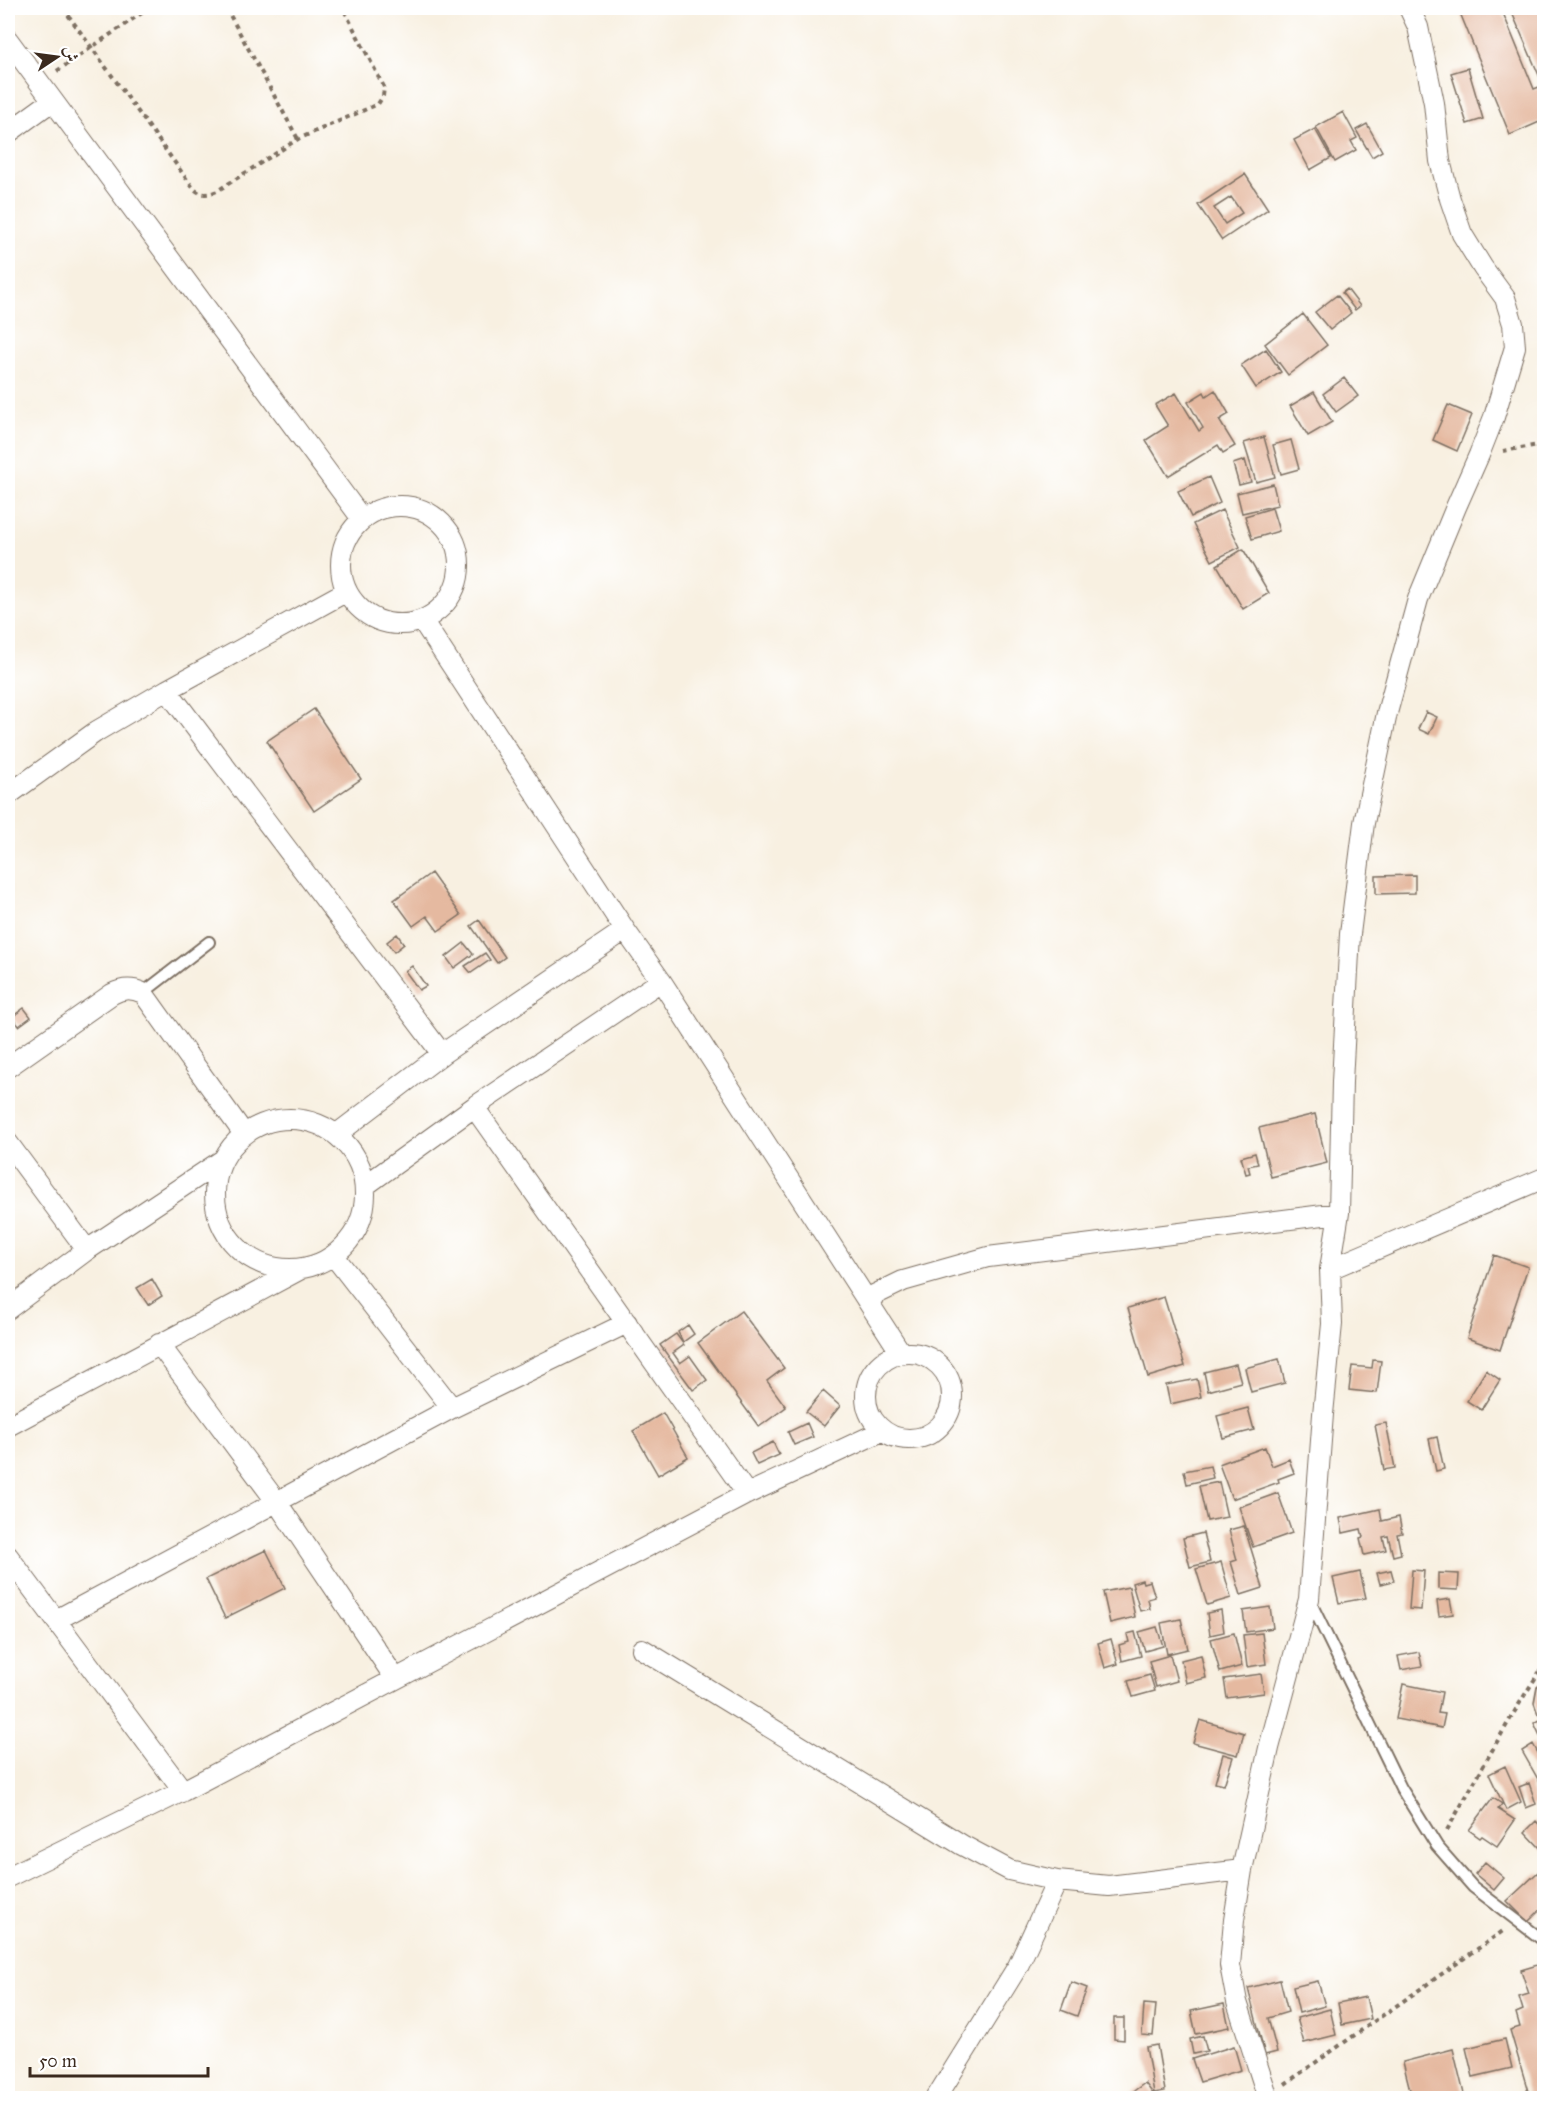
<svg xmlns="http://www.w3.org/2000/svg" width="1552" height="2106" viewBox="0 0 1552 2106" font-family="'IM FELL Great Primer',Amiri,serif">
<rect width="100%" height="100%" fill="#fff"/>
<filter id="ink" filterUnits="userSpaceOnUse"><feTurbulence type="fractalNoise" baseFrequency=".0167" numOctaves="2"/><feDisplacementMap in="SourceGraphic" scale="12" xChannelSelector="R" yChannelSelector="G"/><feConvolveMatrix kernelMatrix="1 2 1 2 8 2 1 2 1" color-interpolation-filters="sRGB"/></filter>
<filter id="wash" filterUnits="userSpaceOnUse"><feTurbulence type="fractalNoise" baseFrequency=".008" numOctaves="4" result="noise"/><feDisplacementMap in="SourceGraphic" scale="24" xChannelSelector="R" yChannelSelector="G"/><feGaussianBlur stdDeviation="1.35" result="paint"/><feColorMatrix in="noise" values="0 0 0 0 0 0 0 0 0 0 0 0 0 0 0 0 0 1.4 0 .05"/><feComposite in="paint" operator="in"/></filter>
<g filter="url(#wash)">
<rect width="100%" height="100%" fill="#f8f0e1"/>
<g id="blocks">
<!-- building -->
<path fill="#e5b9a0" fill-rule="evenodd" d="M1458,8H1501L1534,89L1544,85V120L1510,135Z
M1510,8H1544V78L1541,80Z
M1468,68L1483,119L1467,124L1451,73Z
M1343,112L1357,138L1351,141L1356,150L1335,162L1316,127Z
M1367,124L1382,151L1372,157L1356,130Z
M1315,129L1331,158L1310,170L1294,140Z
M1245,174L1268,209L1222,240L1198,205ZM1231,197L1242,213L1225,224L1214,208Z
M1347,289L1360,306L1355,310L1342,293Z
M1337,295L1351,313L1330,330L1315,312Z
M1303,314L1327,345L1288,375L1265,344Z
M1266,349L1281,372L1256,388L1241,365Z
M1344,378L1358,396L1336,412L1323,394Z
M1215,390L1229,414L1219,420L1235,446L1223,453L1218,445L1168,476L1146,440L1168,426L1155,405L1176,393L1199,431L1203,428L1188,402L1204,392L1206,396Z
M1314,392L1332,422L1308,436L1290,406Z
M1448,405L1472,415L1457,451L1433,440Z
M1264,437L1275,477L1256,482L1244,443Z
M1291,440L1299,469L1281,474L1273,445Z
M1245,460L1251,482L1239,485L1233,464Z
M1209,477L1220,503L1191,517L1178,491Z
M1273,484L1278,505L1242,513L1237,493Z
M1272,508L1279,531L1252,539L1245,516Z
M1222,510L1240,547L1212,561L1193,524Z
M1243,549L1269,593L1243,609L1217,565Z
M314,709L361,779L314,811L267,741Z
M1426,712L1437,717L1429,734L1418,729Z
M431,873L461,915L438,931L427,916L413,926L394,900Z
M1415,875V893L1376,894V876Z
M479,920L505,957L497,963L471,926Z
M397,934L404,944L394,952L387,942Z
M464,943L473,954L454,968L446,957Z
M485,953L490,960L471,973L465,966Z
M412,966L426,986L419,990L405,971Z
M24,1008L31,1017L19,1026L12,1017Z
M1315,1114L1327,1163L1271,1177L1259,1128Z
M1255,1153L1258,1164L1248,1166L1250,1173L1246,1174L1241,1157Z
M1494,1255L1528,1267L1500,1350L1467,1338Z
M152,1279L162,1296L148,1305L137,1288Z
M1164,1297L1185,1366L1148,1377L1128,1308Z
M741,1311L784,1368L767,1381L786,1407L759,1427L698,1343Z
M688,1325L694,1334L683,1342L678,1332Z
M676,1334L684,1345L673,1353L680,1363L690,1356L707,1380L693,1390L660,1345Z
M1279,1359L1285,1383L1251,1392L1245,1368Z
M1373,1360L1381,1361L1377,1393L1349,1390L1352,1366L1372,1368Z
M1236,1364L1241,1382L1208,1391L1204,1372Z
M1486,1370L1500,1380L1481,1410L1467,1401Z
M1197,1379L1201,1397L1170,1404L1166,1385Z
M823,1391L840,1406L824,1426L806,1412Z
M1248,1408L1254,1430L1223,1438L1217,1416Z
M663,1413L688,1457L658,1475L633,1431Z
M807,1423L813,1437L794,1445L788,1432Z
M1386,1423L1395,1468L1384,1470L1375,1425Z
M1437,1437L1444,1469L1436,1471L1429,1439Z
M773,1442L779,1455L757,1465L751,1453Z
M1265,1447L1272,1466L1289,1459L1294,1473L1278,1479L1279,1482L1232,1499L1219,1464Z
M1210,1466L1213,1478L1187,1484L1184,1471Z
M1219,1482L1227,1517L1207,1521L1199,1486Z
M1278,1493L1292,1533L1253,1547L1239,1507Z
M1380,1509L1382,1521L1399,1517L1402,1533L1397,1534L1401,1554L1393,1556L1388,1536L1383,1537L1386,1550L1364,1555L1360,1538L1363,1537L1361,1529L1343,1533L1340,1518Z
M1244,1526L1263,1588L1241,1595L1231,1562L1237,1560L1229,1530Z
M1203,1533L1210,1562L1190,1567L1183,1538Z
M266,1550L285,1588L225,1618L206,1579Z
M1221,1562L1231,1598L1207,1605L1196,1569Z
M1391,1570L1394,1581L1380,1584L1377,1573Z
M1412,1570L1424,1571L1421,1610L1409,1609Z
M1360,1572L1366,1598L1339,1603L1333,1578Z
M1438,1573L1459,1574L1458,1590L1438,1589Z
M1142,1580L1143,1583L1150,1581L1155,1597L1148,1599L1150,1609L1140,1611L1132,1583Z
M1129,1587L1135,1617L1110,1623L1103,1592Z
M1450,1599L1453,1614L1439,1616L1437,1601Z
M1270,1607L1273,1628L1246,1632L1243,1611Z
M1221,1610L1224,1632L1210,1635L1207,1613Z
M1181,1619L1188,1649L1167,1654L1161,1623Z
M1157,1627L1163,1646L1145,1651L1139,1632Z
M1135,1632L1141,1656L1122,1661L1119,1645L1129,1642L1127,1634Z
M1234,1633L1242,1666L1220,1672L1211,1639Z
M1262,1633L1266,1664L1247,1667L1243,1635Z
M1111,1639L1118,1664L1105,1668L1098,1643Z
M1419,1652L1422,1666L1401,1670L1398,1656Z
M1170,1655L1177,1681L1156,1687L1149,1661Z
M1201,1655L1206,1678L1186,1683L1181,1660Z
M1261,1674L1264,1693L1227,1698L1224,1679Z
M1150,1675L1155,1691L1133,1697L1128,1681Z
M1544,1682V1715L1538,1714L1534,1703L1537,1687Z
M1403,1684L1442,1692L1438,1713L1445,1714L1442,1728L1396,1719Z
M1544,1718V1744L1534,1723Z
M1200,1720L1244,1733L1238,1755L1193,1743Z
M1533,1744L1544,1764V1787L1543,1788L1522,1751Z
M1223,1754L1233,1757L1224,1785L1215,1783Z
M1505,1766L1521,1802L1506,1810L1489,1774Z
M1529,1783L1536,1804L1526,1808L1519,1787Z
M1493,1798L1502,1804L1498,1809L1515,1820L1497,1846L1482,1836L1480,1838L1469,1830Z
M1536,1821L1544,1830V1852L1525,1832Z
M1485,1862L1504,1878L1494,1890L1475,1874Z
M1538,1872L1544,1879V1906L1528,1922L1507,1901Z
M1544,1963V2098H1530L1510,2030L1520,2027L1516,2013L1523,2010L1519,1997L1529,1994L1521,1970Z
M1280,1980L1288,2012L1268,2018L1277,2052L1265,2055L1248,1988Z
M1318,1981L1325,2006L1299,2013L1293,1987Z
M1071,1982L1087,1988L1077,2016L1061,2010Z
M1366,1997L1371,2019L1342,2025L1338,2003Z
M1144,2004L1156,2005L1153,2036L1142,2035Z
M1224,2004L1229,2027L1196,2034L1191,2011Z
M1330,2009L1336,2035L1304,2043L1297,2018Z
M1114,2018H1124V2040L1114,2039Z
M1203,2036L1207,2051L1193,2054L1190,2039Z
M1505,2039L1512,2068L1473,2077L1466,2048Z
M1157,2045L1165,2091L1154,2093L1146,2047Z
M1234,2046L1241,2070L1200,2082L1192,2059Z
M1453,2049L1465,2098H1412L1403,2062Z
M1145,2083L1154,2095L1149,2098H1124Z"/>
</g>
</g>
<g filter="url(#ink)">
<use href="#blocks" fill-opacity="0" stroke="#7d6f62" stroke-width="1.5"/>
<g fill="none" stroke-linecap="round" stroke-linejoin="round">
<defs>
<path id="service" d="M143,993L209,942
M1309,1599L1401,1788L1437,1846L1473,1887L1544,1941"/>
<path id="minor" d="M8,40L362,519
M8,133L52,101
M341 565a59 59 0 1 1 118 0a59 59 0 1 1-118 0Z
M422,620L625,930L661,981L901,1353
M167,690L442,1054
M8,795L97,731L167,690L347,591
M8,1067L112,994C123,988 132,988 143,993L244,1134
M474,1107L747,1494
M215 1194a75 75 0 1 1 150 0a75 75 0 1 1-150 0Z
M337,1134L442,1054L625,930
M8,1143L87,1250
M366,1185L474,1107L661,981
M334,1256L452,1408
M1330,1269L1544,1178
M866,1299L903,1281L988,1257L1339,1213
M8,1309L87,1250L221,1161
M159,1344L276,1501L395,1678
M866 1396a43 43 0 1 1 86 0a43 43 0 1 1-86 0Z
M8,1426L299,1270
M8,1556L183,1791
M56,1620L452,1408L627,1323
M642,1649L962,1845L1009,1870L1057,1881L1109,1886L1242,1870
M8,1877L183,1791L747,1494L882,1431
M936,2098L1018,1966L1057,1881
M1268,2098L1237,2002L1230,1965L1234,1920L1242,1870L1269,1748L1309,1599L1323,1414L1332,1324L1330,1269L1339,1213L1342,1082L1350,934L1364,823L1387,713L1418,599L1456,507L1479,455L1494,417L1515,347L1513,324L1505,298L1483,268L1462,234L1450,199L1440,161L1434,103L1418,27L1409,8"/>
</defs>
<!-- service casing -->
<use href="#service" stroke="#7d6f62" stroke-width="14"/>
<!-- minor casing -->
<use href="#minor" stroke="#7d6f62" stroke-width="22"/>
<!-- path -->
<path stroke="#7d6f62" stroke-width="4" stroke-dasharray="4.5 4.5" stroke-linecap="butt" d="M63,8L191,185C198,195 206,196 217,191L298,139L378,104L383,96L384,87L343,8
M226,8L298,139
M57,71L149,8
M1503,451L1544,444
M1447,1830C1479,1775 1509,1717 1544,1665
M1285,2084L1503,1931"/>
<!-- service -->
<use href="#service" stroke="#fff" stroke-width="10"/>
<!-- minor -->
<use href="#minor" stroke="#fff" stroke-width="20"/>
</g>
</g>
<!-- margin -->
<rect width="1552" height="2106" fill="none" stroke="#fff" stroke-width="30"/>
<!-- north arrow -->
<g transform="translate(57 57) rotate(77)" stroke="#ffffff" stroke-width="4.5" paint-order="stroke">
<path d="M0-4.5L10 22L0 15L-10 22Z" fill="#3b2a1e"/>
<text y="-9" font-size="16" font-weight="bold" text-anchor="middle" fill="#3b2a1e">ش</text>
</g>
<!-- scale -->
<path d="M30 2067v9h178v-9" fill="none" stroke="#3b2a1e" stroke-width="3"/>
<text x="39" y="2067" font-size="18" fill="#3b2a1e" stroke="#ffffff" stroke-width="4.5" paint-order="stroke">50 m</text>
</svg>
